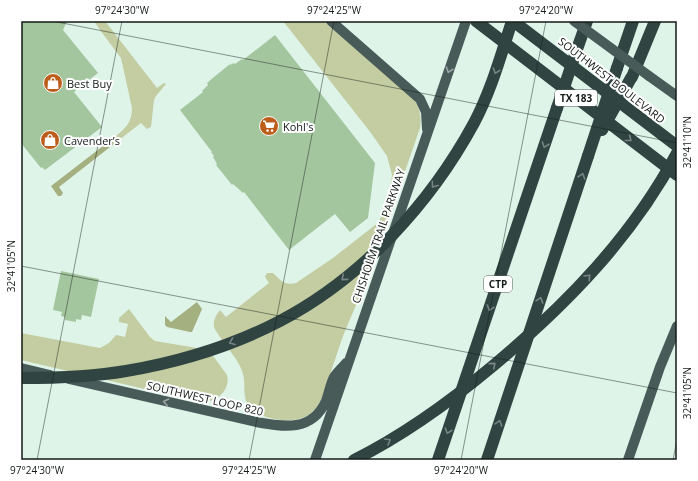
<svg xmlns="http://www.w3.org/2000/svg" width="698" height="481" viewBox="0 0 698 481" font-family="'Open Sans',sans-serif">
<rect width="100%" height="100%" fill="#def4e9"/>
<!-- green -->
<path fill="#c3cda1" d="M94,21H105L157,88L164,83L166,84L156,96L154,100L151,127L147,129L141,123L119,140L116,136C126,128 132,122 132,108L121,58L100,30Z
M283,21H323L410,94C419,104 422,115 420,128L372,267L343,336L321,401C310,421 291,423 270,418C262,416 255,414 249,407C241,395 247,383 242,371C238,359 227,348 220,337C218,334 215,330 214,327C213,320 216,315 220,310L226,317L269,283L265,277L267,273H273C280,280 285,286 296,283L333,258L379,222L389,194L392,175L387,156L371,133Z
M129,309L150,337L155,341L203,349L214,357L227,375C231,391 215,403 200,402L21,360V333L100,348L109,343L116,335L125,337L128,324L119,322V318Z"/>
<!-- forest -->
<path fill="#a5b080" d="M116,136L119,140L59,187L63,193L61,196H58L51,186Z
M197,302L202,309L192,332H190L167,327L165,325V316L171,322Z"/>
<!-- building -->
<path fill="#a4c69f" d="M21,21H67L63,30L98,73L74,92L102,127L45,170L42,167L41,168L21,143Z
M275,35L375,163L368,218L350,232L335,214L289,250L244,192L243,193L233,184L232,185L216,165L217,164L213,157L214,156L211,152H212L180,110L203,92L202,91L208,85L207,83L214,77L230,64V65L234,63L235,64L242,59L243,60Z
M61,271L99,279L91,317L82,315L81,320L76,319V322L65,320V317L61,316L62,312L53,310Z"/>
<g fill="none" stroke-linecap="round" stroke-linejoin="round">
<!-- major -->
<path stroke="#495b59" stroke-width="10" d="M331,21L420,99L426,112L427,129
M649,76L677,96
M21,368L50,375
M69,379L256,422C284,427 312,432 326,401C329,393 330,385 334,377C337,372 342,368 346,363
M315,460L466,21
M628,460L660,367L677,326"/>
<!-- highway -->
<path stroke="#304442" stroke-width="12" d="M476,21L677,175
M513,21L677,146
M576,52L587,21
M617,68L633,21
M632,77L655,21
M438,460L557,108
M487,460L588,156"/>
<!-- major-bridge -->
<path stroke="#495b59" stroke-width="10" d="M574,21L649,76"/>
<!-- highway-bridge -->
<path stroke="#304442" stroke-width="12" d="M557,108L576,52
M602,130L631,78
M588,156L617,68
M21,378C56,378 92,377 126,371C179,362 232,346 280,321C362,278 430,204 474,123C491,91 501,55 512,21
M354,460C404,435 451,401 494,365C567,304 632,237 677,153"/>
</g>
<!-- one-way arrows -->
<defs><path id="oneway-chevron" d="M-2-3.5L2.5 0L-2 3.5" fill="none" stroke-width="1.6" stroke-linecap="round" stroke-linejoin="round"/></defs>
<g stroke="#9ba5a4">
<use href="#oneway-chevron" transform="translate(449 70) rotate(109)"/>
<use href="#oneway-chevron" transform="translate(166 402) rotate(-167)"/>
</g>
<g stroke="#788584">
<use href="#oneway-chevron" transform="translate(496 71) rotate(109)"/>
<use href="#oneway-chevron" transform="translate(629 139) rotate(38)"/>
<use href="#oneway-chevron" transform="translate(545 145) rotate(109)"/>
<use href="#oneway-chevron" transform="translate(582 176) rotate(-72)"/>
<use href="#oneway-chevron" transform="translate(434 185) rotate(126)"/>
<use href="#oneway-chevron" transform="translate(588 277) rotate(-47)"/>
<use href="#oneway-chevron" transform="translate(344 278) rotate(140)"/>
<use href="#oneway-chevron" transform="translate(540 300) rotate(-72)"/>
<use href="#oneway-chevron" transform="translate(490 308) rotate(109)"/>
<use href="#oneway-chevron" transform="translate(232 342) rotate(159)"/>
<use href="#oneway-chevron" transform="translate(493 365) rotate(-40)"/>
<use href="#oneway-chevron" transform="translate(499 423) rotate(-72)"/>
<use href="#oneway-chevron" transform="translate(448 431) rotate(109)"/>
<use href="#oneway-chevron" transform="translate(388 441) rotate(-30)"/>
</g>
<!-- ticks -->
<path fill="none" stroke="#131a17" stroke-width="1" stroke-opacity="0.45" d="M52,21L677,143M21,266L677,393M37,460L122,21M249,460L334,21M461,460L546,21M673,460L677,439"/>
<!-- icons -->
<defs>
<symbol id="shop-disc" viewBox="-11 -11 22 22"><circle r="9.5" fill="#bd5d1b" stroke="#fff"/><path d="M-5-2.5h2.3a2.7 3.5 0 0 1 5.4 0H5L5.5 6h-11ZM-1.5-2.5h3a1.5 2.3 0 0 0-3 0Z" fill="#fff"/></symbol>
<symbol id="supermarket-disc" viewBox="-11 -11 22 22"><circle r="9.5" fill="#bd5d1b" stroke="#fff"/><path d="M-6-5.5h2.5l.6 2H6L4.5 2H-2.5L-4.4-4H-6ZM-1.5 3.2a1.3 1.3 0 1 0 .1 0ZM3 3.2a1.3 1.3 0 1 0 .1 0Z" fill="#fff"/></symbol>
</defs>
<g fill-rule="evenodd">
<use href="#shop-disc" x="42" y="72" width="22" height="22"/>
<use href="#supermarket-disc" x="258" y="115" width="22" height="22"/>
<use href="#shop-disc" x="39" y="129" width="22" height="22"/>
</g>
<g text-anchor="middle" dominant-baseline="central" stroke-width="4" stroke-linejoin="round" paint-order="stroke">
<!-- shield labels -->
<g fill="#fff" stroke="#5a5f5d" stroke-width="1">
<rect x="555" y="90" width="42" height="16" rx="3"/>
<rect x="484" y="276" width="28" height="16" rx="3"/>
</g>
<g font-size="10" font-weight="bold" fill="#131a17">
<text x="576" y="98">TX 183</text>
<text x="498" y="284">CTP</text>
</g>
<!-- street labels -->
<g font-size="11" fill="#131a17" stroke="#fff">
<text transform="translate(612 80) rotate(38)">SOUTHWEST BOULEVARD</text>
<text transform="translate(378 236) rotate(-71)">CHISHOLM TRAIL PARKWAY</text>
<text transform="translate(205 398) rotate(13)">SOUTHWEST LOOP 820</text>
</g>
<!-- poi labels -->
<g font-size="11" fill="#131a17" stroke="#fff" text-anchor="start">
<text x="67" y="83">Best Buy</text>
<text x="283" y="126">Kohl's</text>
<text x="64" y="140">Cavender’s</text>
</g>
</g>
<!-- border -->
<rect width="698" height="481" fill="none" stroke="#ffffff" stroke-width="44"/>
<rect x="22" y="22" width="654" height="437" fill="none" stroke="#131a17" stroke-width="1.5"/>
<g font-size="10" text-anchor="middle" fill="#131a17">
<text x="122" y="14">97°24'30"W</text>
<text x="334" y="14">97°24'25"W</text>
<text x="546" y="14">97°24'20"W</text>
<text transform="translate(687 142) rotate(-90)" y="4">32°41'10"N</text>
<text transform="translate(11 266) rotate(-90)" y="4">32°41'05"N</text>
<text transform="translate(687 393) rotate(-90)" y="4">32°41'05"N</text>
<text x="37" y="474">97°24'30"W</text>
<text x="249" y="474">97°24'25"W</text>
<text x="461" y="474">97°24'20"W</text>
</g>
</svg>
